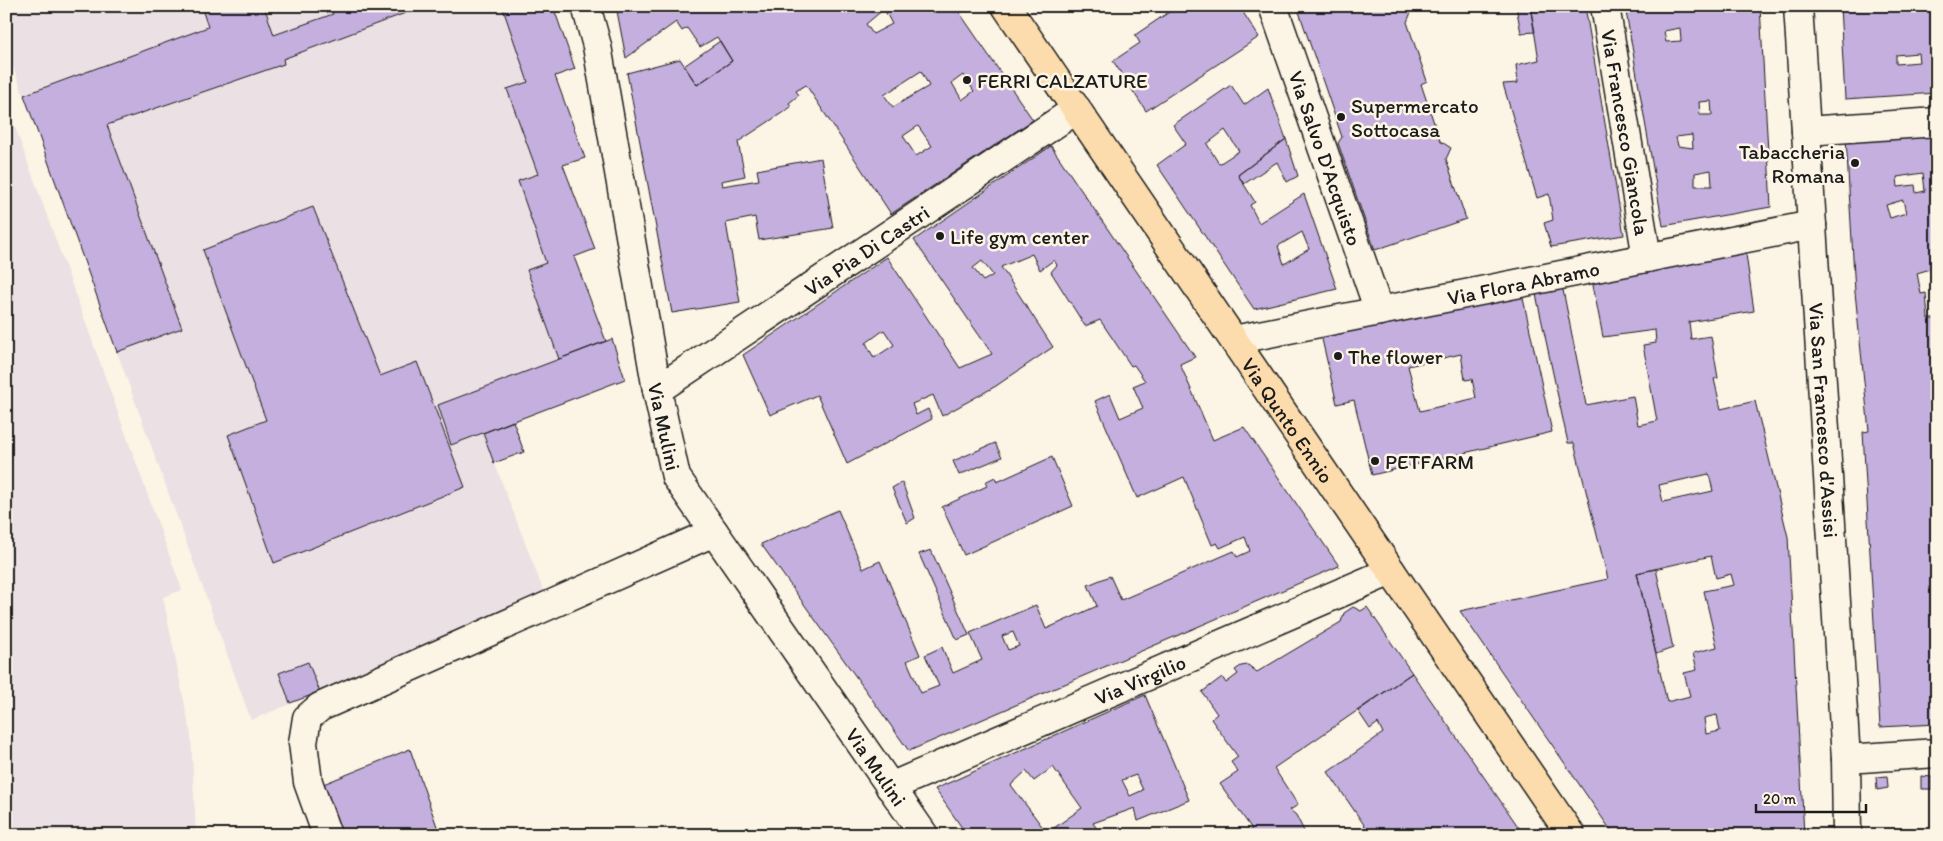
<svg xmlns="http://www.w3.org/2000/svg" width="1943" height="841" viewBox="0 0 1943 841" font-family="Itim,sans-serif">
<rect width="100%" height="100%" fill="#fcf5e5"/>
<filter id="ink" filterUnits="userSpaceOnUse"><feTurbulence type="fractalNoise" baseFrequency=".02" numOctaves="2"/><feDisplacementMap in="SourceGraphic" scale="10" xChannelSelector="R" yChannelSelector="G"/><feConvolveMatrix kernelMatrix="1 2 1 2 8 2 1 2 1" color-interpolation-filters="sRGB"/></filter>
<g filter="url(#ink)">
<!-- built -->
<path fill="#ebe0e3" d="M6,6H553L575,69L555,76L585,158L563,165L595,249L574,257L605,341L612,339L625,379L483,433L547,600L251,720L6,47Z
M6,102L182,590L163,597L191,736L196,835H6Z"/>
<!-- building -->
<path fill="#c4afde" stroke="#1c1c1c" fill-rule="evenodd" d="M201,6H264L274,35L333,14L331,6H424L283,59L284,64L107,125L182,328L117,352L24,95L208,27Z
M502,6H553L575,69L555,76L585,158L563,165L595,249L574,257L606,341L559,359L527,270L546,263L518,181L538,174L507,89L528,82Z
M616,6H955L1033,120L891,214L806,85L796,91L799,95L789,103L791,107L738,142L745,176L721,181L722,186L759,180L757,170L821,158L833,228L759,240L755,217L726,223L740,302L672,313L627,73L680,59L697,85L732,61L717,37L700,47L687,28L682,31L676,22L626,58ZM884,9L892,24L873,34L866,24ZM921,71L929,86L893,107L884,95ZM963,75L974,91L962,100L952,83ZM918,126L932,146L916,156L903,136Z
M1178,6H1239L1259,37L1146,111L1113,61L1140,43L1135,35Z
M1297,6H1406L1412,10L1407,22L1427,81L1421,84L1440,141L1451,148L1446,159L1466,219L1375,250L1338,143L1342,137Z
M1516,6H1530L1535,32L1521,33Z
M1530,6H1585L1624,235L1551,247L1544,223L1553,220L1549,194L1537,198L1503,84L1518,83L1516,65L1539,60Z
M1625,6H1760L1771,207L1663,226ZM1680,28L1681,41L1666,42L1664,31ZM1711,101L1712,115H1700L1699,102ZM1692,135L1693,148L1678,146L1676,137ZM1711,170L1712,186H1695V173Z
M1840,6H1937V31H1934L1935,48H1937V93L1845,99ZM1918,53L1919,62L1896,64V55Z
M720,41L732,61L697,85L684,66Z
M1231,85L1244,105L1268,88L1286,139L1238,175L1255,202L1250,205L1259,223L1304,194L1337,289L1254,309L1157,165L1186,144L1173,125ZM1225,130L1239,151L1219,164L1207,144ZM1302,232L1309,249L1284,264L1278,246Z
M1937,132V267L1917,273L1921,294L1926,293L1928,319H1937V351H1931L1932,363L1937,362V724L1880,727L1863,432L1869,431L1855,292L1846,138ZM1923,173L1925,191L1916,193L1915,185L1898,187L1897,177ZM1903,200L1906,213L1890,218L1886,205Z
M1286,139L1298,176L1287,182L1277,162L1244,184L1238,175Z
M1051,146L1195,357L1180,364L1213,440L1244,427L1339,566L909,751L761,544L838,510L863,569L880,561L920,655L907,661L921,693L939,686L925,655L942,647L953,673L982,660L970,633L1036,605L1046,629L1097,606L1088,585L1110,576L1121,600L1234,551L1237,557L1250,551L1245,537L1220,548L1217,543L1212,545L1184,477L1137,498L1095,401L1110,394L1120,418L1143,408L1133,386L1145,381L1134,365L1131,366L1100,320L1085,326L1051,272L1057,265L1054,260L1040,270L1032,254L1001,267L1053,347L996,386L942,416L933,395L912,404L916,415L928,409L932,419L847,464L817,395L770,415L743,355L887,257L960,368L992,354L914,240ZM982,261L993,275L983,281L973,268ZM884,330L894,345L874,358L866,343ZM1013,632L1019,646L1008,650L1002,636Z
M313,207L380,376L417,362L465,487L274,563L228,435L266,420L203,250Z
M1745,247L1754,311L1689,322L1691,339L1711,336L1718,378L1714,379L1721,409L1755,401L1788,537L1804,835H1614L1460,611L1608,579L1574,443H1568L1534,285L1561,280L1586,405L1633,396L1638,425L1657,421L1643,345L1656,343L1655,330L1603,337L1591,275ZM1709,474L1713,491L1663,502L1659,485ZM1711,556L1716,578L1731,574L1734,585L1704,591L1717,647L1693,653L1697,670L1684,673L1690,696L1667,702L1637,573ZM1717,715L1720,731L1706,734L1704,718Z
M1521,289L1552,432L1372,475L1354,400L1337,404L1321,335ZM1461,354L1465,380L1472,379L1476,398L1420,411L1408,366Z
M612,339L625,379L451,445L438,405Z
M513,421L524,452L494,463L483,433Z
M995,443L1002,457L959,475L953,461Z
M1052,457L1073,506L964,555L942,507L987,486L985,482L995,477L997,482Z
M902,482L915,518L907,523L892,488Z
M931,550L969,635L957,640L919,554Z
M1656,569L1673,648L1656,654L1637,573Z
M1353,607L1361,611L1367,607L1412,673L1274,768L1298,805L1290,810L1296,815L1306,835H1244L1252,829L1220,784L1238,772L1231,762L1238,757L1211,719L1217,714L1202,692L1222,677L1226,683L1238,674L1235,670L1241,666L1248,665L1257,672L1341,622L1344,613Z
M308,662L320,692L290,703L279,673Z
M1412,673L1524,835H1371L1328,772L1383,733L1378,723L1370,729L1358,711Z
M1145,695L1189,800L1138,821L1135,808L1093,823L1101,835H967L935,789ZM1053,767L1082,808L1047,833L1011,785L1026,771L1034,781ZM1136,775L1143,790L1130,796L1122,780Z
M410,749L440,835H339L321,785Z
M1887,776L1888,788L1877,790L1876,777Z
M1921,776L1932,777V789H1921Z"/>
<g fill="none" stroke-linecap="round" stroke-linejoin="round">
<defs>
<g id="minor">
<path id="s1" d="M586,6L597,46L657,390L676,477L924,835"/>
<path id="s2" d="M1273,6L1379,311"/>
<path id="s3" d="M1605,6L1647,258"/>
<path id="s4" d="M1798,6L1846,759L1847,835"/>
<path d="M1806,131L1937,122"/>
<path id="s5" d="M1234,340L1812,225"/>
<path id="s6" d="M657,390L1077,109"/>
<path d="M1846,759L1937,753"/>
<path id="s7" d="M890,787L1391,571"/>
<path d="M327,835L308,782L303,743L307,718L320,707L714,532"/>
</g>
<g id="major">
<path id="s8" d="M1006,6L1571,835"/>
</g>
</defs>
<!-- minor casing -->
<use href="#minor" stroke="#1c1c1c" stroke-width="31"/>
<!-- major casing -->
<use href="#major" stroke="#1c1c1c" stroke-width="31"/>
<!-- minor -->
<use href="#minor" stroke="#fcf5e5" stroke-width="28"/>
<!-- major -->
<use href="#major" stroke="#fcdcac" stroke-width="28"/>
</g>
</g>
<!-- markers -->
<g fill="#1c1c1c" stroke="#fcf5e5" stroke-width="2">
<circle cx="967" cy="80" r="5"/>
<circle cx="1341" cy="117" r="5"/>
<circle cx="1855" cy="163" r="5"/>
<circle cx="940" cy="236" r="5"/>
<circle cx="1338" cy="356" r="5"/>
<circle cx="1375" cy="461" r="5"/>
</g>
<g text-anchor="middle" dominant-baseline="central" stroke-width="5" stroke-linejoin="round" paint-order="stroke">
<!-- poi labels -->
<g font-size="21" fill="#1c1c1c" stroke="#fcf5e5" text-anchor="start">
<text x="977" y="80">FERRI CALZATURE</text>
<text x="1351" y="105">Supermercato<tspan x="1351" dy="24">Sottocasa</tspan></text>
<text x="1845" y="151" text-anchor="end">Tabaccheria<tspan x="1845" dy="24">Romana</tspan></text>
<text x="950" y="236">Life gym center</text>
<text x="1348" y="356">The flower</text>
<text x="1385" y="461">PETFARM</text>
</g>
<!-- street labels -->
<g font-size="21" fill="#1c1c1c" stroke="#fcf5e5">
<text stroke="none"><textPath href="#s3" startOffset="128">Via Francesco Giancola</textPath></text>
<text stroke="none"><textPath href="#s2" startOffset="161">Via Salvo D'Acquisto</textPath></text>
<text stroke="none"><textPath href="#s6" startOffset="252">Via Pia Di Castri</textPath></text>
<text stroke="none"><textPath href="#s5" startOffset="295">Via Flora Abramo</textPath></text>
<text stroke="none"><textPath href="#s8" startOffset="501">Via Qunto Ennio</textPath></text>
<text stroke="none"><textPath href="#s4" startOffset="415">Via San Francesco d'Assisi</textPath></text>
<text stroke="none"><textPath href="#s1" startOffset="428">Via Mulini</textPath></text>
<text stroke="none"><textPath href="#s7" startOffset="272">Via Virgilio</textPath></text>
<text stroke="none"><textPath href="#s1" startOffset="832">Via Mulini</textPath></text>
</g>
</g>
<!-- margin -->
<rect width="1943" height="841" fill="none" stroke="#fcf5e5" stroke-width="25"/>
<rect x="12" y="12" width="1918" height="816" fill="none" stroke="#1c1c1c" stroke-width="2" filter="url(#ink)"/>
<!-- scale -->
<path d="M1756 804v8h110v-8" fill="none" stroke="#1c1c1c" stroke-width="2.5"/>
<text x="1763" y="804" font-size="15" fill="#1c1c1c" stroke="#fcf5e5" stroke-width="4" paint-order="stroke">20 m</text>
</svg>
